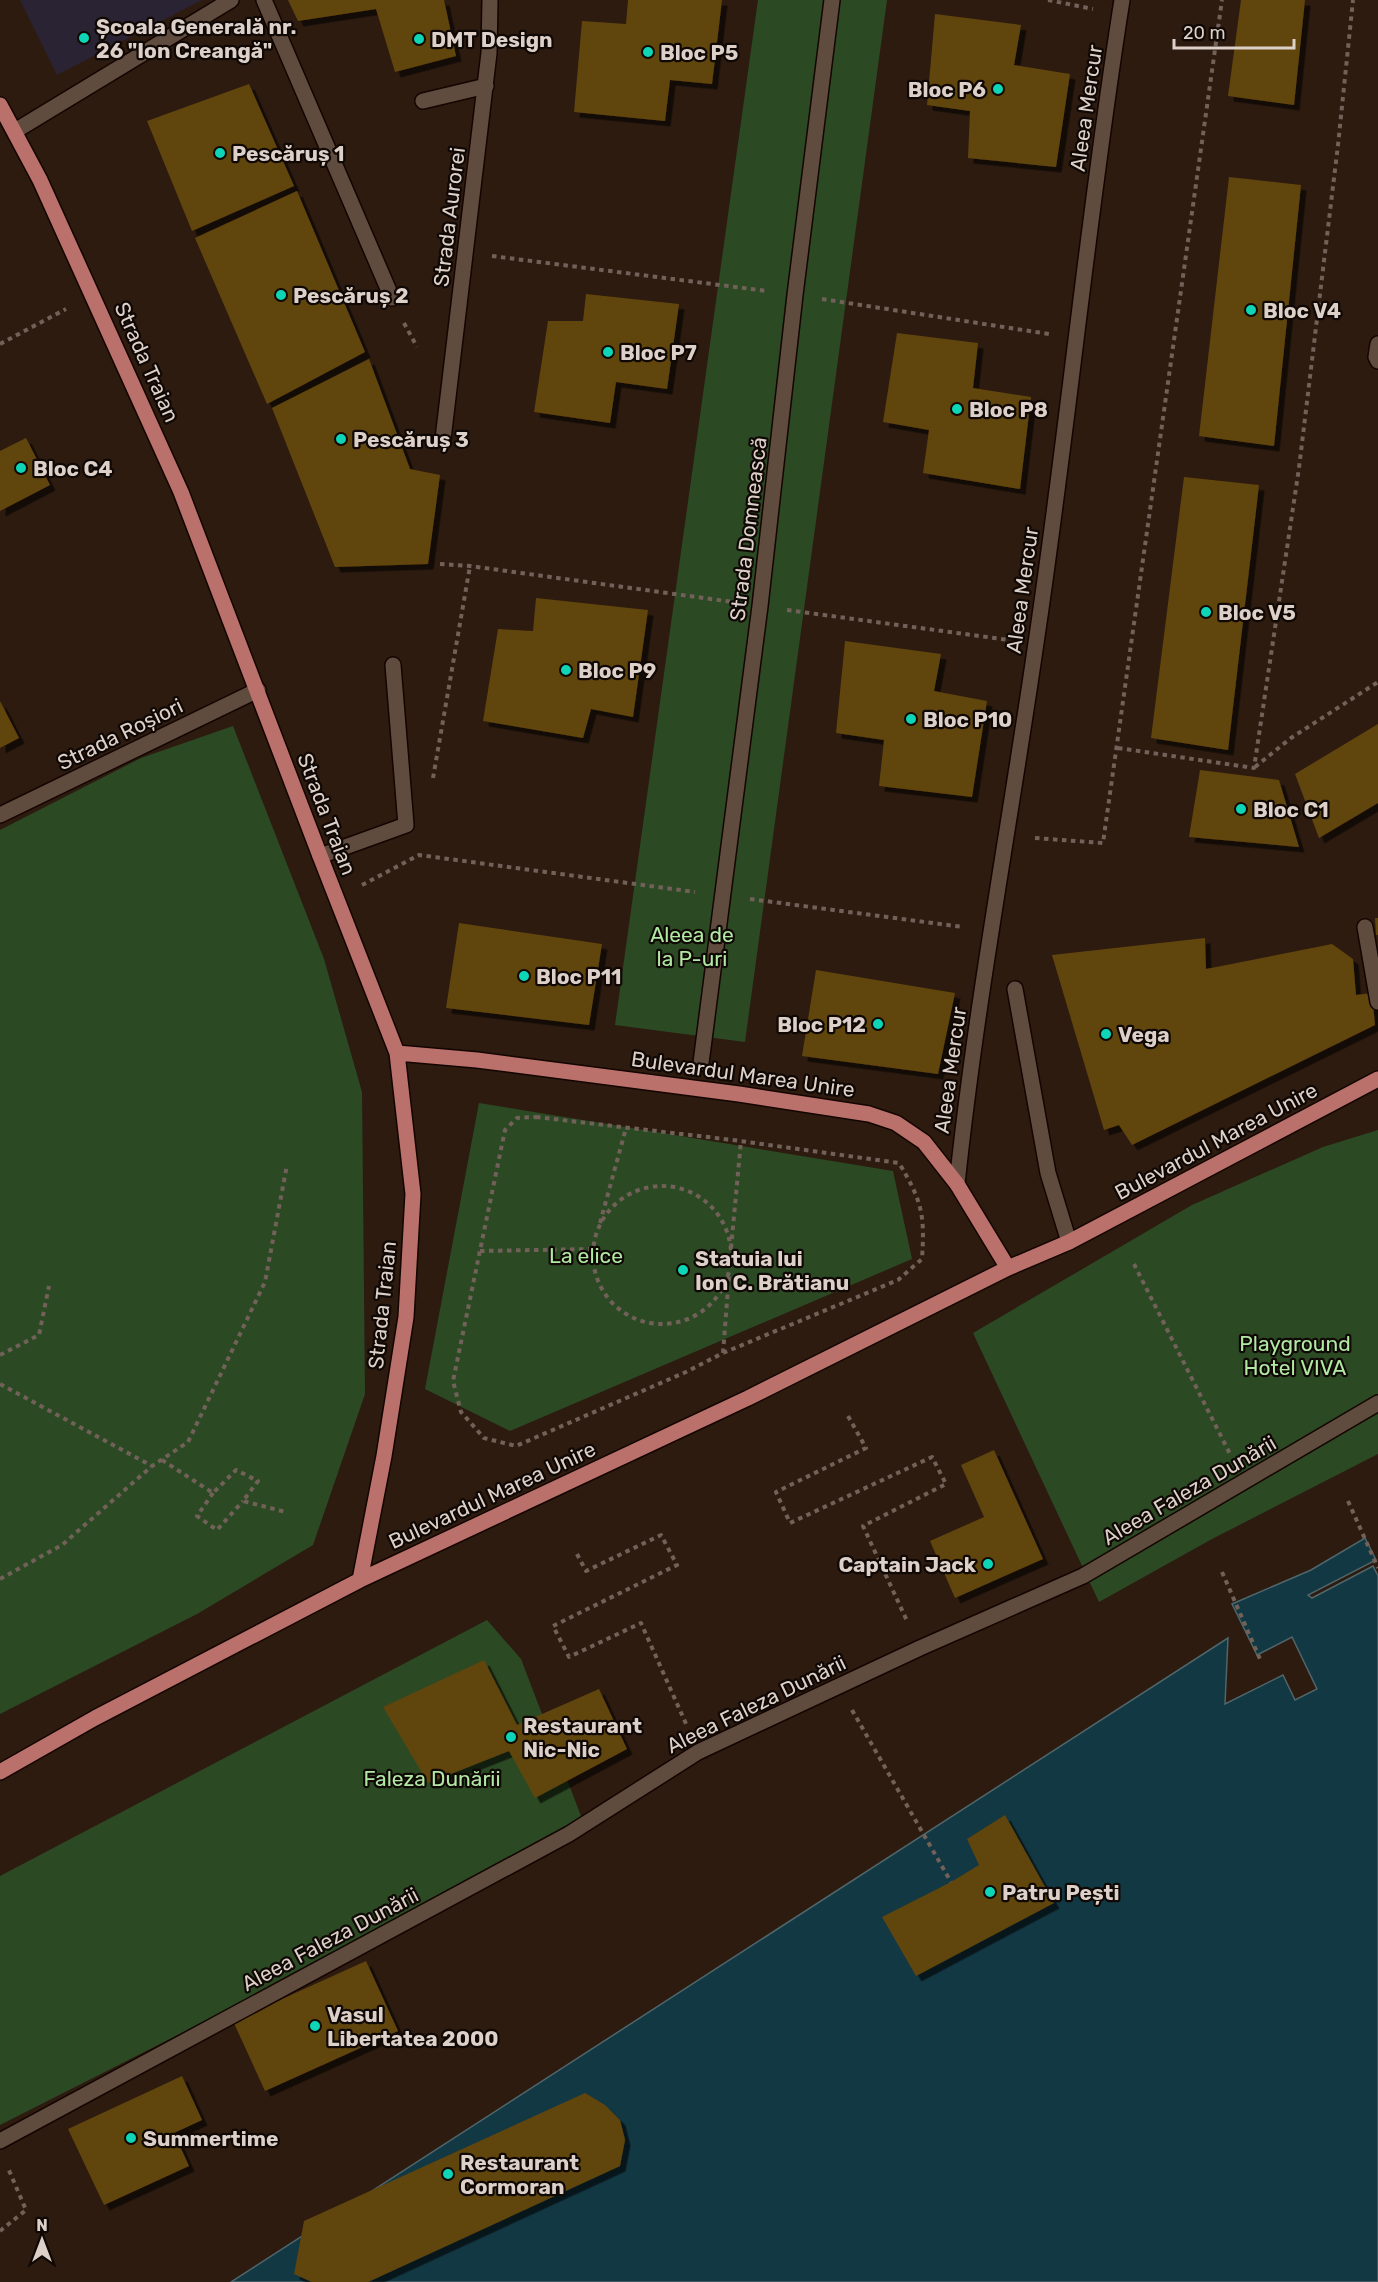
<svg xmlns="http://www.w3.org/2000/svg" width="1378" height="2282" viewBox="0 0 1378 2282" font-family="Rubik,sans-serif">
<defs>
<filter id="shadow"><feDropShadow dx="5.5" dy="5.5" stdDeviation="0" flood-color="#0009"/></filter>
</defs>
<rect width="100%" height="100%" fill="#2d1b10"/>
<!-- education -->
<path fill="#2a2333" d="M20,0H202L57,75Z"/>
<!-- green -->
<path fill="#2b4a24" d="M758,0H887L745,1042L615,1025Z
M233,726L324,959L362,1092L365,1394L313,1545L197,1614L0,1714V830L141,758Z
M479,1103L893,1171L912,1259L510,1431L425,1389Z
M1378,1130V1454L1212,1539L1099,1602L973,1333L1192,1205L1323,1147Z
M487,1620L521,1659L584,1824L476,1884L0,2125V1876Z"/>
<!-- water -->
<path fill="#123843" stroke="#4f666b" stroke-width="1.5" d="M1365,1538L1376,1560L1308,1595L1312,1598L1373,1566L1378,1576V2282H231L1228,1638L1225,1704L1283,1675L1295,1700L1317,1689L1292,1637L1257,1655L1232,1604L1311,1570Z"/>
<!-- building -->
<path fill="#60440d" filter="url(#shadow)" d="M288,0H444L456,56L395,72L376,9L298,21Z
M628,0H722L712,84L670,80L665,121L574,112L582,21L626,24Z
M1241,0H1305L1294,105L1228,96Z
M935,14L1021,25L1014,65L1070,74L1056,167L968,158L970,111L927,105Z
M249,84L294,186L192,231L147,121Z
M1229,177L1301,185L1274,446L1199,436Z
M297,191L365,352L267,404L195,238Z
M586,294L679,304L667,389L616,382L610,423L534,412L548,321H583Z
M897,333L978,343L973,388L1031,397L1020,489L923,473L929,430L883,422Z
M369,359L410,469L440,475L428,564L335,567L272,408Z
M26,438L50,485L0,511V451Z
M1184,477L1259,485L1228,750L1151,738Z
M536,598L648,610L633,717L591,709L583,738L483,721L498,629L533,631Z
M845,641L941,654L934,691L987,701L972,797L879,786L884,740L836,733Z
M0,701L19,738L0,748Z
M1378,724V803L1319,838L1295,774Z
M1200,770L1279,780L1299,847L1189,837Z
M1375,918H1378V935H1376Z
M459,923L602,944L589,1025L446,1008Z
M1205,938L1206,969L1332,944L1353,959L1356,995L1372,993L1375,1025L1132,1145L1119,1125L1104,1130L1052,955Z
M816,970L955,993L938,1074L802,1056Z
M994,1450L1043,1559L955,1598L930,1541L984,1517L961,1465Z
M484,1660L517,1725L599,1689L627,1749L535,1798L509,1751L428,1783L383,1707Z
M1005,1815L1054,1903L916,1976L882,1917L951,1882L979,1865L967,1839Z
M366,1961L398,2031L265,2091L233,2021Z
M182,2076L202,2120L174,2133L189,2166L104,2205L68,2129Z
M585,2093L605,2105L620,2120L625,2140L620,2166L368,2282H312L294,2274L304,2221Z"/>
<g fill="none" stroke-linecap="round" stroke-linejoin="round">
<defs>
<path id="minor" d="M264,0L392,298
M423,101L486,86
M15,131L231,0
M1378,344L1376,357L1378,361
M443,439L489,53L490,0
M0,815L258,690
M320,856L406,825L393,665
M1365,927L1378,1002
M1015,989L1048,1173L1069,1242
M701,1063L760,606L795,295L832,0
M957,1184C976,1003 1010,823 1036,643C1068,429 1088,214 1122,0
M0,2141L569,1834L698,1752L920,1648L1083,1576L1378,1403"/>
<path id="major" d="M0,105L40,180L181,492L320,856L397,1053L413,1194L406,1317L384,1456L360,1580
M397,1053L477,1060L739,1094L869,1114L896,1123L924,1142L957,1184L1008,1268
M0,1772L95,1718L360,1580L748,1398L1008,1268L1069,1242L1378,1079"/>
</defs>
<!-- minor casing -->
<use href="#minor" stroke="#140500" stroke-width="18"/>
<!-- major casing -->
<use href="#major" stroke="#140500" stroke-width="18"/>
<!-- path -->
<path stroke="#716158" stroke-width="4" stroke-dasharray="4.5 4.5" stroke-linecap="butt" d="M1048,0L1093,9
M492,256L767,291
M822,299L1049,334
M404,323L417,347
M0,344L66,309
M440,564L470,566L733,602
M787,610L1009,640
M1118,748L1254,768L1299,468L1338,145L1353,0
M1255,767L1291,738L1378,682
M433,778L470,566
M1035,838L1103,843L1222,0
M362,885L419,855L695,892
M750,899L963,927
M536,1117L733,1140L899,1163C922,1201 925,1215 922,1259L898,1280L723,1353L686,1372L516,1446L484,1438L461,1412L453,1381L505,1130L517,1118Z
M593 1255a69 69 0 1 1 138 0a69 69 0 1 1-138 0Z
M600,1223L626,1128
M731,1248L741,1141
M480,1251L593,1249
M1134,1264L1231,1456
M723,1353L729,1276
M0,1355L39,1335L49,1286
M0,1384L152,1466
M848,1416L866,1448L776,1492L790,1523L932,1457L946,1484L863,1526L908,1623
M162,1460L213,1493L236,1470L258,1481L243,1501L286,1512
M213,1493L197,1516L217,1530L243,1501
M1348,1501L1378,1568
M577,1554L586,1571L661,1535L677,1565L553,1626L569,1657L641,1623L687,1726
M1222,1572L1260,1659
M0,1579L62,1545L152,1466L188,1442L265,1282L287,1165
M852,1710L951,1882
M0,2231L26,2210L8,2168"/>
<!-- minor -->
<use href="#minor" stroke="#604b3f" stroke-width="15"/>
<!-- major -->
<use href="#major" stroke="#ba716b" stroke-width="15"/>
</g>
<!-- markers -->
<g fill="#0dd5b5" stroke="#0f0804" stroke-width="2">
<circle cx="84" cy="38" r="6"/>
<circle cx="419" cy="39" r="6"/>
<circle cx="648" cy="52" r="6"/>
<circle cx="998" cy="89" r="6"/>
<circle cx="220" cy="153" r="6"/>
<circle cx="281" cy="295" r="6"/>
<circle cx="1251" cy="310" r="6"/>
<circle cx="608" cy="352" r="6"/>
<circle cx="957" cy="409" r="6"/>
<circle cx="341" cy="439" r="6"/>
<circle cx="21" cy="468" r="6"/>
<circle cx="1206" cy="612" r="6"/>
<circle cx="566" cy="670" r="6"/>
<circle cx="911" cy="719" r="6"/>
<circle cx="1241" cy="809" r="6"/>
<circle cx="524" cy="976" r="6"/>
<circle cx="878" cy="1024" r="6"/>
<circle cx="1106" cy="1034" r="6"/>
<circle cx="683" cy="1270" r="6"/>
<circle cx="988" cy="1564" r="6"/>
<circle cx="511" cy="1737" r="6"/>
<circle cx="990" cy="1892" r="6"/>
<circle cx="315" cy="2026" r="6"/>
<circle cx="131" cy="2138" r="6"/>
<circle cx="448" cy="2174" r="6"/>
</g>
<g text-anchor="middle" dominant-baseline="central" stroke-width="4.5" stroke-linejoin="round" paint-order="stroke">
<!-- poi labels -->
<g font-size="21" font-weight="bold" fill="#ddd0c9" stroke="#0f0804" text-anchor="start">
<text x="96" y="26">Școala Generală nr.<tspan x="96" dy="24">26 "Ion Creangă"</tspan></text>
<text x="431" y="39">DMT Design</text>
<text x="660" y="52">Bloc P5</text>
<text x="986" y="89" text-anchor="end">Bloc P6</text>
<text x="232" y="153">Pescăruș 1</text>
<text x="293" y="295">Pescăruș 2</text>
<text x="1263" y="310">Bloc V4</text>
<text x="620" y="352">Bloc P7</text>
<text x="969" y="409">Bloc P8</text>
<text x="353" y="439">Pescăruș 3</text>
<text x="33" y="468">Bloc C4</text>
<text x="1218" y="612">Bloc V5</text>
<text x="578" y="670">Bloc P9</text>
<text x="923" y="719">Bloc P10</text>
<text x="1253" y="809">Bloc C1</text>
<text x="536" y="976">Bloc P11</text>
<text x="866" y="1024" text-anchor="end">Bloc P12</text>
<text x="1118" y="1034">Vega</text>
<text x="695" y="1258">Statuia lui<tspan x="695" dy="24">Ion C. Brătianu</tspan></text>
<text x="976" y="1564" text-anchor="end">Captain Jack</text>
<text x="523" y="1725">Restaurant<tspan x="523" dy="24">Nic-Nic</tspan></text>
<text x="1002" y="1892">Patru Pești</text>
<text x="327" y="2014">Vasul<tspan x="327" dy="24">Libertatea 2000</tspan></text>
<text x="143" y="2138">Summertime</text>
<text x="460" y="2162">Restaurant<tspan x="460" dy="24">Cormoran</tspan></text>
</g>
<!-- street labels -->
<g font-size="21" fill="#ddd0c9" stroke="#0f0804">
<text transform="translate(1086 108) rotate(-82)">Aleea Mercur</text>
<text transform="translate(449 217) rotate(-83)">Strada Aurorei</text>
<text transform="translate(147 362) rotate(66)">Strada Traian</text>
<text transform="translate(748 529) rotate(-83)">Strada Domnească</text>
<text transform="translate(1022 590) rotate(-82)">Aleea Mercur</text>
<text transform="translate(120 734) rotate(-26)">Strada Roșiori</text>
<text transform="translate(327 814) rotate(69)">Strada Traian</text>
<text transform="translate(950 1070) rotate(-82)">Aleea Mercur</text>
<text transform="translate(743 1074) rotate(8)">Bulevardul Marea Unire</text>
<text transform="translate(1216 1141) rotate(-28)">Bulevardul Marea Unire</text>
<text transform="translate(382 1305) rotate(-84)">Strada Traian</text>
<text transform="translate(1189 1490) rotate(-30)">Aleea Faleza Dunării</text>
<text transform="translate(492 1495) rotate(-25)">Bulevardul Marea Unire</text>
<text transform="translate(756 1704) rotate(-26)">Aleea Faleza Dunării</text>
<text transform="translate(330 1939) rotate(-28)">Aleea Faleza Dunării</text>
</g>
<!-- park labels -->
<g font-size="21" fill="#b1e8a4" stroke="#0f0804">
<text x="692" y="934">Aleea de<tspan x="692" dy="24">la P-uri</tspan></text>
<text x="586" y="1255">La elice</text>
<text x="1295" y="1343">Playground<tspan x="1295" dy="24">Hotel VIVA</tspan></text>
<text x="432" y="1778">Faleza Dunării</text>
</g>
</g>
<!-- north arrow -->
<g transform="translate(42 2240)" stroke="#0f0804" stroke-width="4.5" paint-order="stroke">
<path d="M0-4.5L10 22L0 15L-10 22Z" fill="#ddd0c9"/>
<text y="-9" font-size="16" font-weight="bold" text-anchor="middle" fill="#ddd0c9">N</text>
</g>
<!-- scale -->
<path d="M1174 39v9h120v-9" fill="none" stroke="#ddd0c9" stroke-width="3"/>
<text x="1183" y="39" font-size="18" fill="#ddd0c9" stroke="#0f0804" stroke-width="4.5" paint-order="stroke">20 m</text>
</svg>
